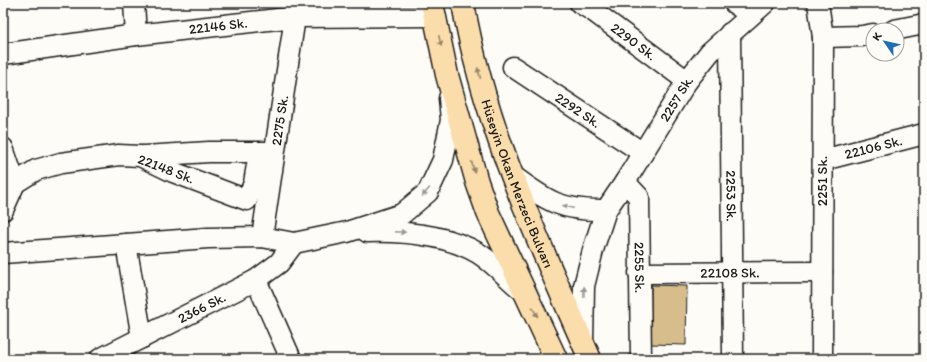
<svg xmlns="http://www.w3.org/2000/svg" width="927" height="362" viewBox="0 0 927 362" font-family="Itim,sans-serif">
<rect width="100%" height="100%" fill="#fdfcf7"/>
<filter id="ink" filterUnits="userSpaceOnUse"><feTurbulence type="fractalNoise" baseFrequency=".025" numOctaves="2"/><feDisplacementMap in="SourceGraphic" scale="8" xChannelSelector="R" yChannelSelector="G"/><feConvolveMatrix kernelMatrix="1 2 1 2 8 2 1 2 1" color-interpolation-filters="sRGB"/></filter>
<g filter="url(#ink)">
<!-- building -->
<path fill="#d7bc8c" stroke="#1c1c1c" d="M651,285L687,286L686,345L650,344Z"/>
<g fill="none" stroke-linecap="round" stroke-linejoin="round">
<defs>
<g id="minor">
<path d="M134,3L136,35"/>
<path id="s1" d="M580,3L593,11L687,81"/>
<path d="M734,3L751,15"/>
<path d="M818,3L823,37L822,359"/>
<path d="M894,30L924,24"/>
<path id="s2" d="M730,33L733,359"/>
<path d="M823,37L862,36L873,34"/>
<path id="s3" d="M3,54L136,35L295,17L434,16"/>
<path id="s4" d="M513,67L643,153"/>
<path d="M3,148L15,183L3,210"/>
<path d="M144,156L209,152H271"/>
<path id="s5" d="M823,160L924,134"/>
<path d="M513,176C548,202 562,211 606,210"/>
<path id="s6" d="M625,182L639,197L641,359"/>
<path d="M15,183L36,170L61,163L119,155L140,156L173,172L247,200L254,183L259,153"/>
<path d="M367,232C404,231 445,234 478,253C494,263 508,279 523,291"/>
<path id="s7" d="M262,237L295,17L294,3"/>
<path d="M126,244L142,338"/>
<path d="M3,253L208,238L262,237L294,243L347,232L402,214L428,192L443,160L451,120L449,98"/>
<path id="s8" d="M639,273L822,272"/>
<path d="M256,280L291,359"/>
<path id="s9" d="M583,344L584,286L593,250L606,210L625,182L687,81L710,52L765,3"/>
<path id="s10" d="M100,359L256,280L279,263L294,243"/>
</g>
<g id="major">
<path d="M432,3L447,75L477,182L488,213L556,359"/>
<path id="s11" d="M463,3C484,128 540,244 590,359"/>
</g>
</defs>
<!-- minor casing -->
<use href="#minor" stroke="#1c1c1c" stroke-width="23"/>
<!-- major casing -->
<use href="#major" stroke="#1c1c1c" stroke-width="25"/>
<!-- minor -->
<use href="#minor" stroke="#fdfcf7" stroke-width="20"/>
<!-- major -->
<use href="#major" stroke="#fbddab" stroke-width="22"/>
</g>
<!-- one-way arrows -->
<defs><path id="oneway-solid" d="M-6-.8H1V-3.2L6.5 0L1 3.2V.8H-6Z"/></defs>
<g fill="#97866b">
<use href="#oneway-solid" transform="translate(440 41) rotate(78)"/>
<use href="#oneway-solid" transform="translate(479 73) rotate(-105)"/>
<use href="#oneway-solid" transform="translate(473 167) rotate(74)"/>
<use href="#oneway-solid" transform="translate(535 312) rotate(61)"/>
</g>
<g fill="#989794">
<use href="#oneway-solid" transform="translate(426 192) rotate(130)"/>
<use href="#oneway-solid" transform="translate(568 207) rotate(-165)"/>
<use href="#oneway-solid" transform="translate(400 232) rotate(3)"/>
<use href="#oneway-solid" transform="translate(584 292) rotate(-88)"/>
</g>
</g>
<g text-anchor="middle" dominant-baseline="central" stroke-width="3" stroke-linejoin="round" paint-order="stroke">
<!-- street labels -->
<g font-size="14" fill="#1c1c1c" stroke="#fdfcf7">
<text stroke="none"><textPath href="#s3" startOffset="217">22146 Sk.</textPath></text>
<text stroke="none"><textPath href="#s1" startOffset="66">2290 Sk.</textPath></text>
<text stroke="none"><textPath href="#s9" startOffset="269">2257 Sk.</textPath></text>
<text stroke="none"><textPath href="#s4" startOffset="78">2292 Sk.</textPath></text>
<text stroke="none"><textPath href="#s7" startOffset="118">2275 Sk.</textPath></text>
<text stroke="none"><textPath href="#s5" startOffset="52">22106 Sk.</textPath></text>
<text transform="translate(166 169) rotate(21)">22148 Sk.</text>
<text transform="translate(822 181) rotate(-90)">2251 Sk.</text>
<text stroke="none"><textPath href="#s11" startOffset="189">Hüseyin Okan Merzeci Bulvarı</textPath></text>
<text stroke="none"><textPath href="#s2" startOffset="163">2253 Sk.</textPath></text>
<text stroke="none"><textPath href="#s6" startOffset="91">2255 Sk.</textPath></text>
<text stroke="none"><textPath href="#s8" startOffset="91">22108 Sk.</textPath></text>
<text stroke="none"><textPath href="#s10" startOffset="114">2366 Sk.</textPath></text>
</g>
</g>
<!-- margin -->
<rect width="927" height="362" fill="none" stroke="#fdfcf7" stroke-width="16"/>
<rect x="8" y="8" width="911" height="346" fill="none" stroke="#1c1c1c" stroke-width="1.5" filter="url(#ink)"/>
<!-- north arrow -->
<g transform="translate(885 42) rotate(304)"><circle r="19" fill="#fdfcf7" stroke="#a3a29f"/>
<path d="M0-3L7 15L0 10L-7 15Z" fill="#1f6fb2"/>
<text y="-6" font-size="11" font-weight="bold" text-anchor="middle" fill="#1c1c1c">K</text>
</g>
</svg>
